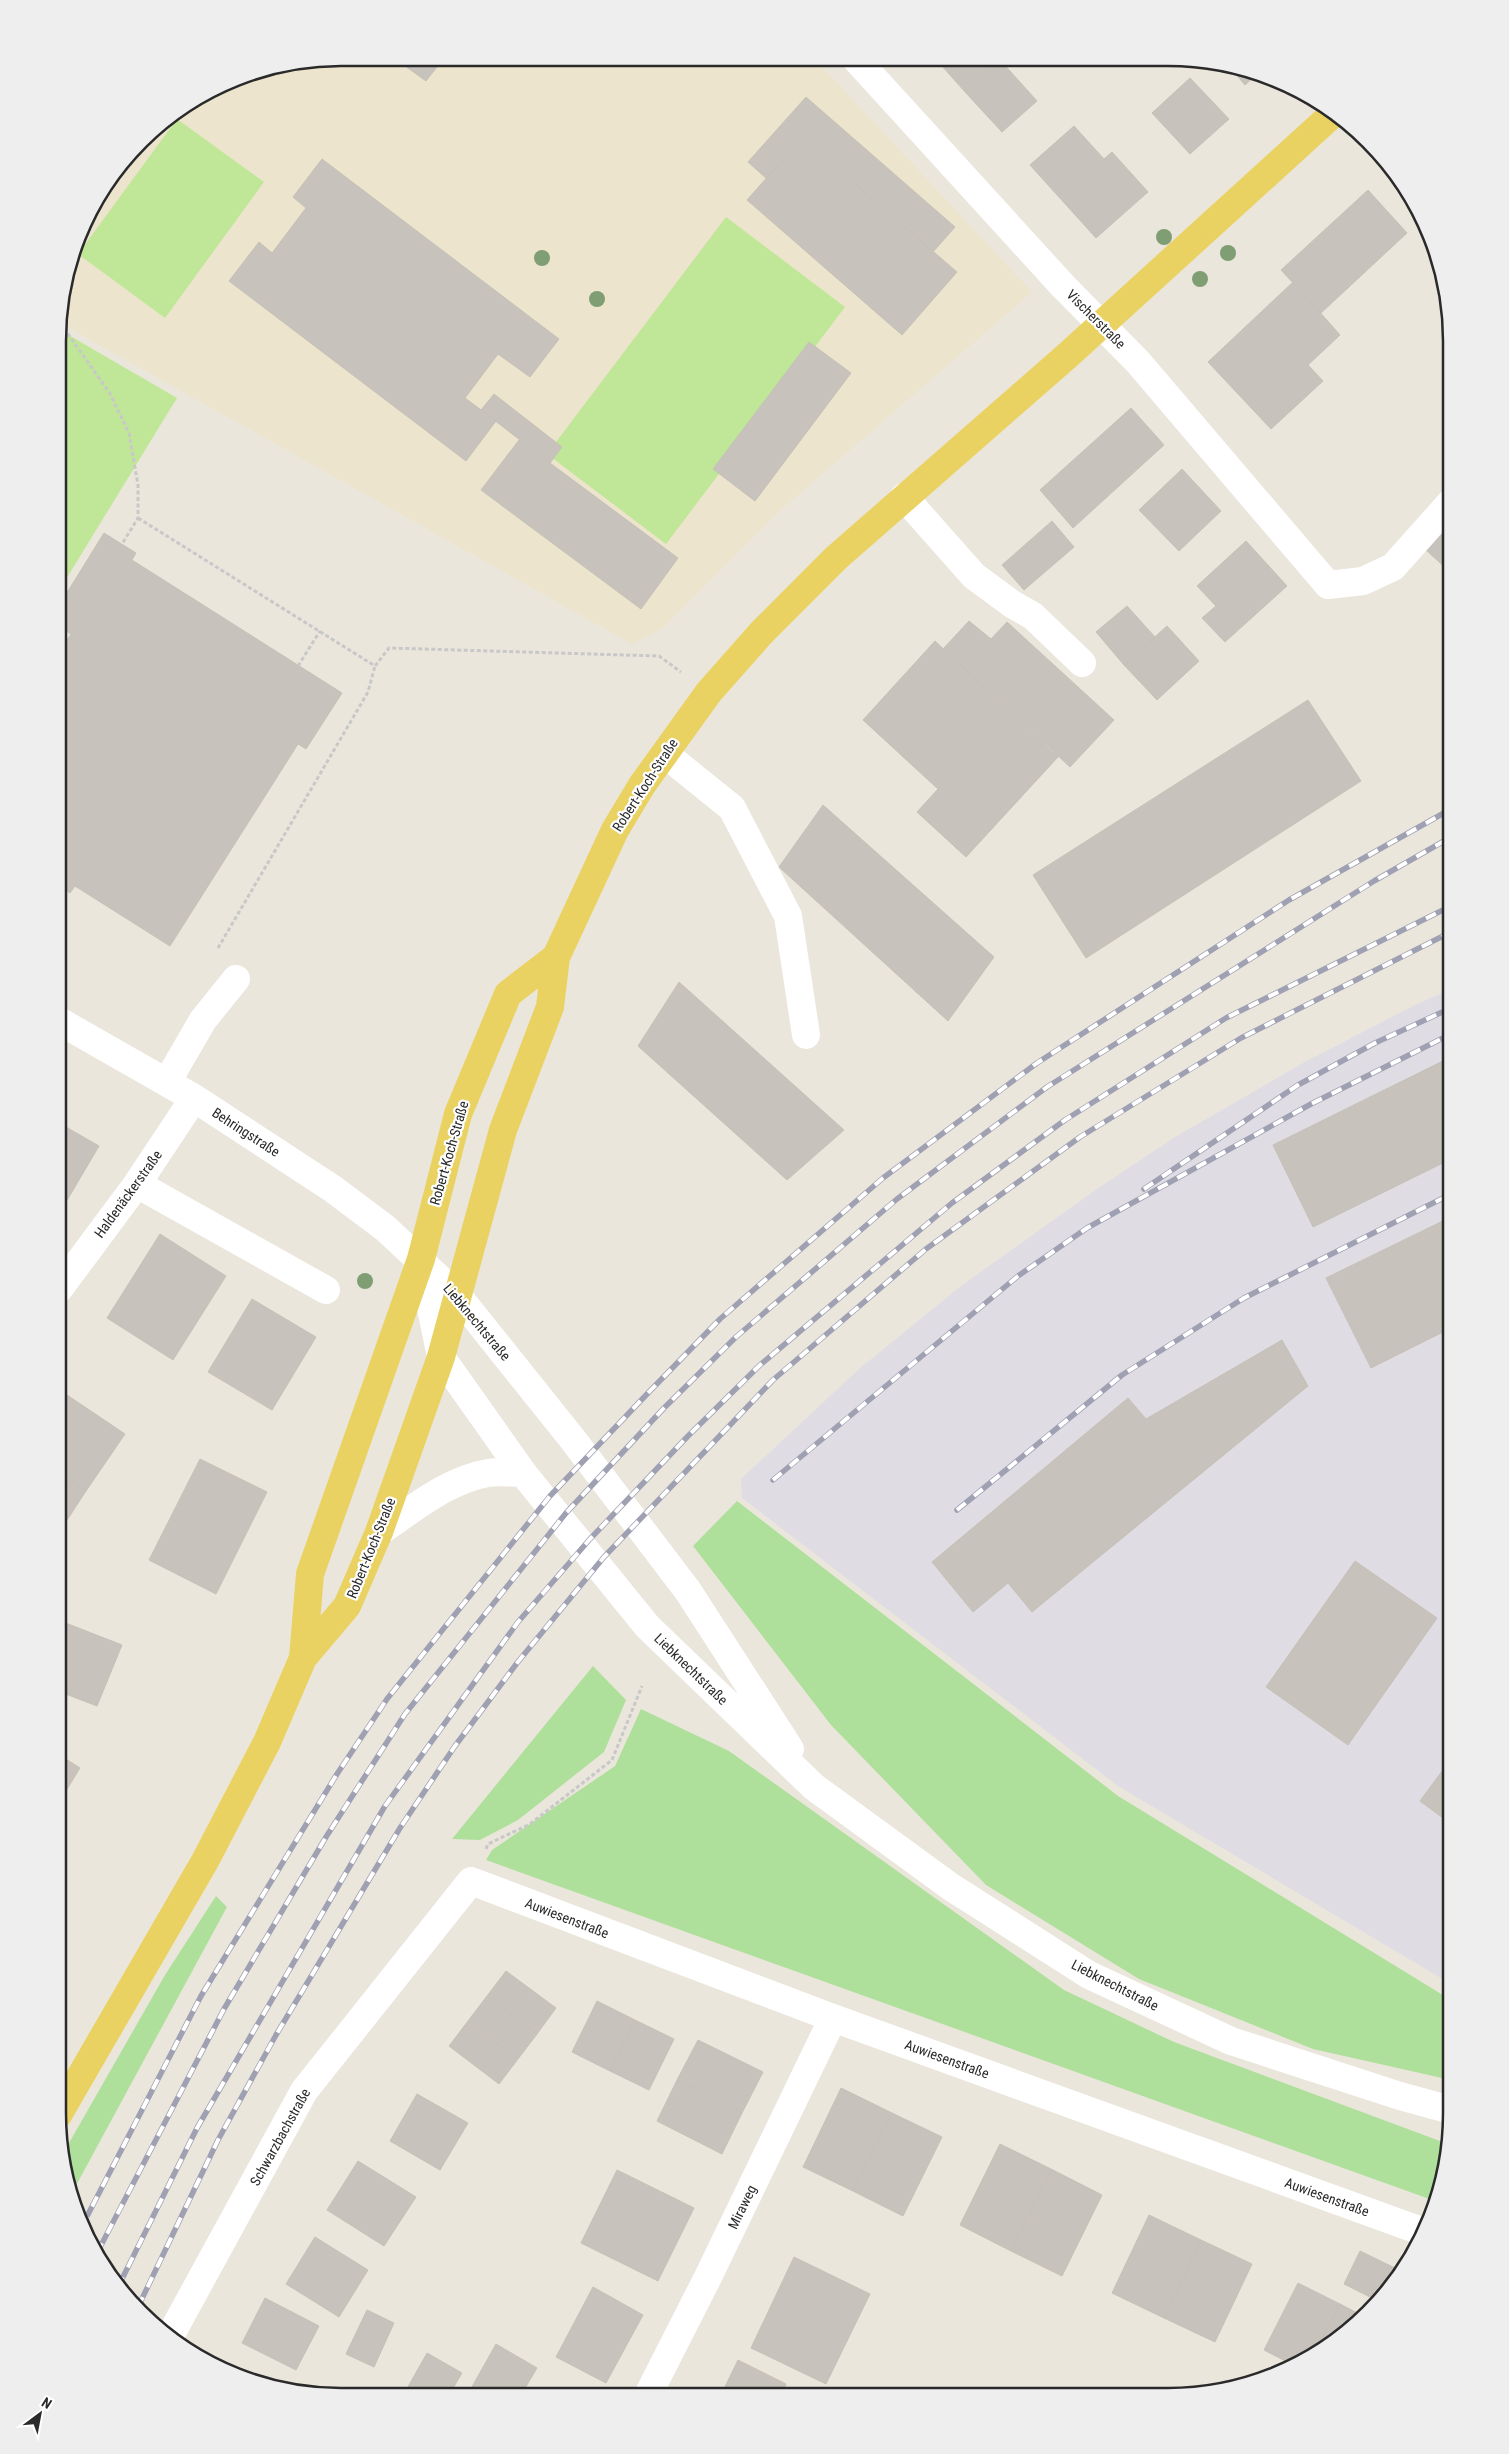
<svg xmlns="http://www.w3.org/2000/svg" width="1509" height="2454" viewBox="0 0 1509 2454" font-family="'Roboto Condensed',sans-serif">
<rect width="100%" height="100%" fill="#ebe6dc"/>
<!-- industrial -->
<path fill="#dfdce4" d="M1451,989V1984L1118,1786L742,1498L741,1479L859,1369L961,1286L1094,1191L1175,1137L1303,1063L1415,1005Z"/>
<!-- education -->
<path fill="#ece4cc" d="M342,58L815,59L1032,292L781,510L662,629L632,644L60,323V305L87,216L154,128L233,79Z"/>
<!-- green -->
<path fill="#aee09b" d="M737,1501L1118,1796L1451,2000V2080L1313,2049L1139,1979L986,1885L831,1725L693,1546Z
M593,1666L626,1700L604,1752L518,1820L480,1840L452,1839Z
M641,1709L729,1751L1064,1990L1174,2042L1448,2144L1435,2201L486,1860L492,1850L615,1766Z
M216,1896L227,1907L73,2191L65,2150L165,1975Z"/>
<!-- pitch -->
<path fill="#c0e697" d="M177,119L264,182L165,318L78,254Z
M726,217L845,307L666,544L547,454Z
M60,330L177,398L60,589Z"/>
<!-- building -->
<path fill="#c7c2bc" stroke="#c6c1b6" d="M394,58H444L426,81Z
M949,59H1000L1001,61L966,93L942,66Z
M1001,61L1037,101L1002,132L966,93Z
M1229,66L1257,74L1245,85Z
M1190,78L1229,119L1190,154L1152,113Z
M806,97L955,227L933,252L802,138L767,179L748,162Z
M1074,126L1104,159L1112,152L1148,192L1096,238L1030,165Z
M802,138L957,272L902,335L747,200Z
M322,159L559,339L530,377L498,354L465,398L496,421L466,461L229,281L259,242L272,253L306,208L293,197Z
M1368,190L1407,233L1321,313L1281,270Z
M1293,282L1340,335L1308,365L1323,381L1271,429L1208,362Z
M809,342L851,373L755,501L713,469Z
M494,394L562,447L550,463L481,410Z
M1131,408L1164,445L1073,528L1040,490Z
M519,440L678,558L641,609L481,490Z
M1182,469L1221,511L1179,551L1139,510Z
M1052,521L1074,547L1024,590L1002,565Z
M1451,521V568L1449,571L1426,550Z
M104,533L136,553L132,560L342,693L306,749L298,744L170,946L75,886L70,893L59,886V652L71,634L59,627L60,604Z
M1246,541L1287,586L1225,642L1202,618L1216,606L1197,586Z
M1127,606L1155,637L1124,665L1096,632Z
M969,621L991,639L1007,622L1114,720L1070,767L943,649Z
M1167,626L1199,661L1157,700L1124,665Z
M935,641L1058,757L966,857L917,812L938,789L863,720Z
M1308,700L1361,781L1086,958L1033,875Z
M823,805L994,957L948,1021L779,867Z
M679,982L844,1130L787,1180L638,1046Z
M1451,1057V1159L1313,1227L1273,1145Z
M59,1123L99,1146L66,1202L59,1198Z
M1451,1217V1328L1371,1368L1326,1278Z
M160,1234L226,1276L173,1360L107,1318Z
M252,1299L316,1337L272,1410L208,1372Z
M1282,1340L1308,1386L1032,1612L1008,1583L973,1612L932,1562L1128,1398L1146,1419Z
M64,1393L125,1434L86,1491L58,1473V1401Z
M200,1459L267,1492L216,1594L149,1560Z
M58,1473L86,1491L58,1534Z
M1355,1561L1437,1618L1348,1745L1266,1687Z
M58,1620L122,1645L97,1706L58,1691Z
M58,1754L80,1768L58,1804Z
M1451,1759V1824L1420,1801Z
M506,1971L556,2008L537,2034L487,1996Z
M487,1996L537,2034L518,2059L468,2021Z
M597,2001L635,2020L610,2071L572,2052Z
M635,2020L674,2039L649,2090L610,2071Z
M468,2021L518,2059L499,2084L449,2046Z
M698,2040L763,2072L742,2113L677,2080Z
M677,2080L742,2113L722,2154L657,2121Z
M841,2088L892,2113L853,2191L803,2167Z
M417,2094L468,2123L440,2170L390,2141Z
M892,2113L942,2137L903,2216L853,2191Z
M1000,2144L1051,2169L1011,2251L960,2225Z
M358,2161L416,2197L384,2246L327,2210Z
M1051,2169L1102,2195L1062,2276L1011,2251Z
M617,2170L694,2208L658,2281L581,2243Z
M1149,2215L1201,2240L1164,2318L1112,2293Z
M315,2237L368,2270L339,2317L286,2284Z
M1201,2240L1252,2264L1215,2342L1164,2318Z
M1360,2251L1395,2268L1378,2301L1344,2284Z
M794,2257L870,2294L826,2384L751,2348Z
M1298,2283L1340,2304L1314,2353L1293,2365L1264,2350Z
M593,2287L643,2315L606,2383L556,2357Z
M265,2298L319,2326L296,2370L242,2343Z
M1340,2304L1363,2316L1341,2338L1314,2353Z
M367,2310L394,2323L374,2367L346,2354Z
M496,2344L537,2368L521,2395L468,2394Z
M427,2353L462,2373L449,2395L404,2394Z
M738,2360L786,2384L781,2395H721Z"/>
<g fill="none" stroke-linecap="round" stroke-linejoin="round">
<!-- path -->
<path stroke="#c8c8c8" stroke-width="3" stroke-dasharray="4 2.5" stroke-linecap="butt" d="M60,323L109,392L129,433L138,485V518L122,544
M138,518L375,666L389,648L659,656L681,672
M298,666L320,631
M218,948L368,692L375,666
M486,1849L488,1844L530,1824L612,1760L642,1686"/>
<!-- minor -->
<path stroke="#fff" stroke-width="28" d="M856,59L1063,286L1138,362L1328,585L1363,581L1393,567L1451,502
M904,497L974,576L1012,604L1033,616L1082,663
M665,754L732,808L788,916L806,1035
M59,1021L194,1098L333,1189L385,1228L458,1296L574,1441L688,1591L790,1749
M167,1082L203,1020L236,979
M137,1184L326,1290
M421,1259L441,1357L523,1473L647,1626L814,1787L951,1887L1089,1975L1231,2041L1400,2096L1451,2110
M59,1289L137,1184L194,1098
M379,1532C412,1510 447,1480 488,1473C499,1471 512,1473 523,1473
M169,2338L304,2091L471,1881L833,2018L1424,2232
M648,2395L708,2277L833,2018"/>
<!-- major -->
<path stroke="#ead262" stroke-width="28" d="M303,1658L310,1574L421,1259L458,1114L508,994L556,957
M58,2115L205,1861L267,1742L303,1658L347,1606L379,1532L441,1357L503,1130L550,1007L556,957L615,830L642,785L709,692L762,632L836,558L1068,355L1334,113"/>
<defs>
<path id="rail" d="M1144,1189L1298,1085L1375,1043L1451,1008
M773,1480L1018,1276L1087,1228L1311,1104L1451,1034
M957,1510L1122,1375L1244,1298L1451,1194
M82,2226L201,1996L337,1774L387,1699L550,1496L648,1393L720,1319L883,1178L1037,1063L1289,900L1451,809
M97,2253L224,2009L326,1837L405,1714L566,1513L664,1408L736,1337L897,1199L1047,1087L1374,881L1451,837
M118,2287L197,2128L385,1806L518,1622L590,1539L688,1436L760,1365L952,1203L1065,1120L1226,1018L1451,906
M138,2307L218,2140L276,2035L400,1828L455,1746L517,1663L604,1557L773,1380L926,1249L1080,1137L1241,1038L1451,932"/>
</defs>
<!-- rail casing -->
<use href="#rail" stroke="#9fa1b3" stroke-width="5.5"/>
<!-- rail -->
<use href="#rail" stroke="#fff" stroke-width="4" stroke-dasharray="11" stroke-linecap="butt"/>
</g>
<!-- trees -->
<g fill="#7f9e73">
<circle cx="1164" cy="237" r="8"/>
<circle cx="1228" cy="253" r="8"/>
<circle cx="542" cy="258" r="8"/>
<circle cx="1200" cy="279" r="8"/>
<circle cx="597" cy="299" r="8"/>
<circle cx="365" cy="1281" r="8"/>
</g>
<g text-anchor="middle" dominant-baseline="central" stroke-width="4.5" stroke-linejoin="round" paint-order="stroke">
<!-- street labels -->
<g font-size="14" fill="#2a2a2a" stroke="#fff">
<text transform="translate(1096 319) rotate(45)">Vischerstraße</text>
<text transform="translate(645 785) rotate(-57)">Robert-Koch-Straße</text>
<text transform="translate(246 1132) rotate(33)">Behringstraße</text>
<text transform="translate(449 1153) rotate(-74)">Robert-Koch-Straße</text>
<text transform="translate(128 1194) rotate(-54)">Haldenäckerstraße</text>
<text transform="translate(477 1322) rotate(50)">Liebknechtstraße</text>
<text transform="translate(371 1548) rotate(-68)">Robert-Koch-Straße</text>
<text transform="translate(691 1669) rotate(44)">Liebknechtstraße</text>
<text transform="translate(567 1918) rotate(21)">Auwiesenstraße</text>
<text transform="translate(1115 1985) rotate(27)">Liebknechtstraße</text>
<text transform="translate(947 2059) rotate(20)">Auwiesenstraße</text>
<text transform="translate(280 2137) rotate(-61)">Schwarzbachstraße</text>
<text transform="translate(1327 2197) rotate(20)">Auwiesenstraße</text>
<text transform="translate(742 2207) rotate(-64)">Miraweg</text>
</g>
</g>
<!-- crop -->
<path d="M0 0H1509V2454H0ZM341 66H1168A275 275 0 0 1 1443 341V2113A275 275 0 0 1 1168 2388H341A275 275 0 0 1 66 2113V341A275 275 0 0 1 341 66Z" fill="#eee" fill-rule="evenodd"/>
<path fill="none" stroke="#2a2a2a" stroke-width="2.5" d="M341 66H1168A275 275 0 0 1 1443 341V2113A275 275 0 0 1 1168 2388H341A275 275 0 0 1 66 2113V341A275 275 0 0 1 341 66Z"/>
<!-- north arrow -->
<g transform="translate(40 2414) rotate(32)" stroke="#ffffff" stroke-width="4" paint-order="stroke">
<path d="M0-4L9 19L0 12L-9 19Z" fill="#2a2a2a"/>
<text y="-8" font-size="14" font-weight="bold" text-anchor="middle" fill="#2a2a2a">N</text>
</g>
</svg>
